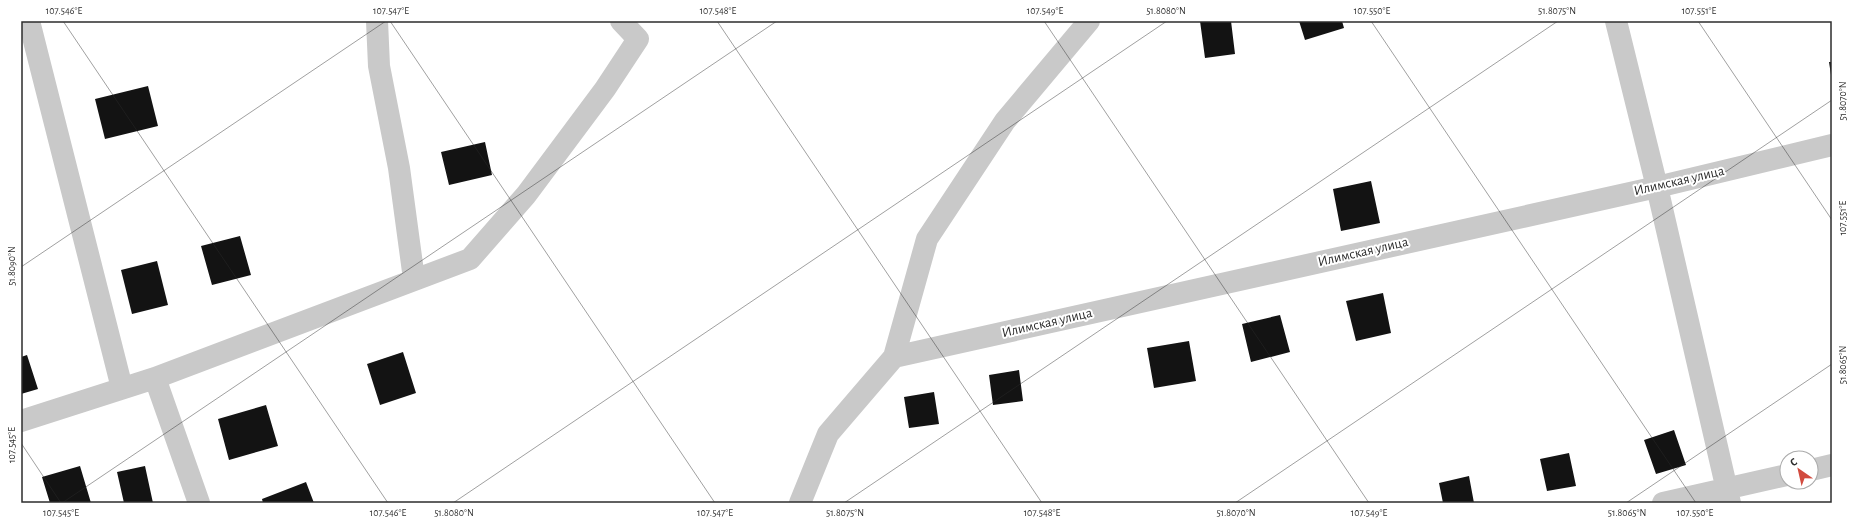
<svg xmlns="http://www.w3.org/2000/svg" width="1853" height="524" viewBox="0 0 1853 524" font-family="'Alegreya Sans',sans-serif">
<rect width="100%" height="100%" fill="#fff"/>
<!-- building -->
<path fill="#131313" d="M1200,21H1231L1235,54L1205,58Z
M1299,21H1342L1344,28L1305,40Z
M1829,62H1832V75H1831Z
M148,86L158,126L105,139L95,99Z
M485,142L492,175L449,185L441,152Z
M1371,181L1380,223L1341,231L1333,189Z
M240,236L251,275L212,285L201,246Z
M157,261L168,305L132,314L121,270Z
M1383,293L1391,333L1356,341L1346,301Z
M1280,315L1290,352L1251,362L1242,324Z
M1189,341L1196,381L1154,388L1147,348Z
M403,352L416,393L380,405L367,364Z
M27,355L38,389L21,394V357Z
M1019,370L1023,401L993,405L989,375Z
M934,392L939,424L909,428L904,397Z
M266,405L278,446L229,460L218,419Z
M1674,430L1686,465L1656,474L1644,440Z
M1569,453L1576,486L1547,491L1540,459Z
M80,466L91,503H50L42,477Z
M145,466L153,503H124L117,472Z
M1469,476L1474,503H1443L1439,483Z
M306,482L314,503H263L262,499Z"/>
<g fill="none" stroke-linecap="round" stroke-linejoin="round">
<!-- street -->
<path stroke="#c9c9c9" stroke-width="22" d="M29,21L122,388
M377,21L379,66L399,168L414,279
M1616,21L1657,187L1730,503
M894,357L1657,187L1832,145
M155,378L199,503
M21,421L155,378L470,259L526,195L605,89L638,39L621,21
M1811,470L1832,465
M800,503L828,434L894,357L927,239L1005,121L1089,21
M1663,503L1787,475"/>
</g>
<!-- ticks -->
<path fill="none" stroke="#2c2c2c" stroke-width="1" stroke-opacity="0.45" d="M63,21L388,503M390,21L715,503M717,21L1042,503M1044,21L1369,503M1371,21L1696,503M1698,21L1832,220M21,267L386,21M21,443L61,503M62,503L777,21M453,503L1167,21M844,503L1558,21M1235,503L1832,100M1626,503L1832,364"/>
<g text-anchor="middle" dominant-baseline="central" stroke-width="4" stroke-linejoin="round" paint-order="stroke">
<!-- street labels -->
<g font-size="14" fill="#2c2c2c" stroke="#fff">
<text transform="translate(1679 181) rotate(-13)">Илимская улица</text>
<text transform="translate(1363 252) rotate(-13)">Илимская улица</text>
<text transform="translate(1047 323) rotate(-13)">Илимская улица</text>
</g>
</g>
<!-- border -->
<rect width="1853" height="524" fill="none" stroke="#ffffff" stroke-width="44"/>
<!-- north arrow -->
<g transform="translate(1799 470) rotate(326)"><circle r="19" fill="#ffffff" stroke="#ababab"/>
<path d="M0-3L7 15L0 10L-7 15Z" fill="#d24b3f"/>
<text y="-6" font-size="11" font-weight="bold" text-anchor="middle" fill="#2c2c2c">С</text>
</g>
<rect x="22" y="22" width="1809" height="480" fill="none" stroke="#2c2c2c" stroke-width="1.5"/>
<g font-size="10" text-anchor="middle" fill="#2c2c2c">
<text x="64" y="14">107.546°E</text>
<text x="391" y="14">107.547°E</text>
<text x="718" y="14">107.548°E</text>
<text x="1045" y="14">107.549°E</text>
<text x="1166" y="14">51.8080°N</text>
<text x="1372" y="14">107.550°E</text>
<text x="1557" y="14">51.8075°N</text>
<text x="1699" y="14">107.551°E</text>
<text transform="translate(1842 101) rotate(-90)" y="4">51.8070°N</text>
<text transform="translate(1842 218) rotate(-90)" y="4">107.551°E</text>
<text transform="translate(11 266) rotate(-90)" y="4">51.8090°N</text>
<text transform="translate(1842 365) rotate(-90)" y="4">51.8065°N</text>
<text transform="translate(11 445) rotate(-90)" y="4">107.545°E</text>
<text x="61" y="516">107.545°E</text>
<text x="388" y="516">107.546°E</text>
<text x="454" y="516">51.8080°N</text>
<text x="715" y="516">107.547°E</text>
<text x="845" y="516">51.8075°N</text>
<text x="1042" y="516">107.548°E</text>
<text x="1236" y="516">51.8070°N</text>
<text x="1369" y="516">107.549°E</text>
<text x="1627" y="516">51.8065°N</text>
<text x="1695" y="516">107.550°E</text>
</g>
</svg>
